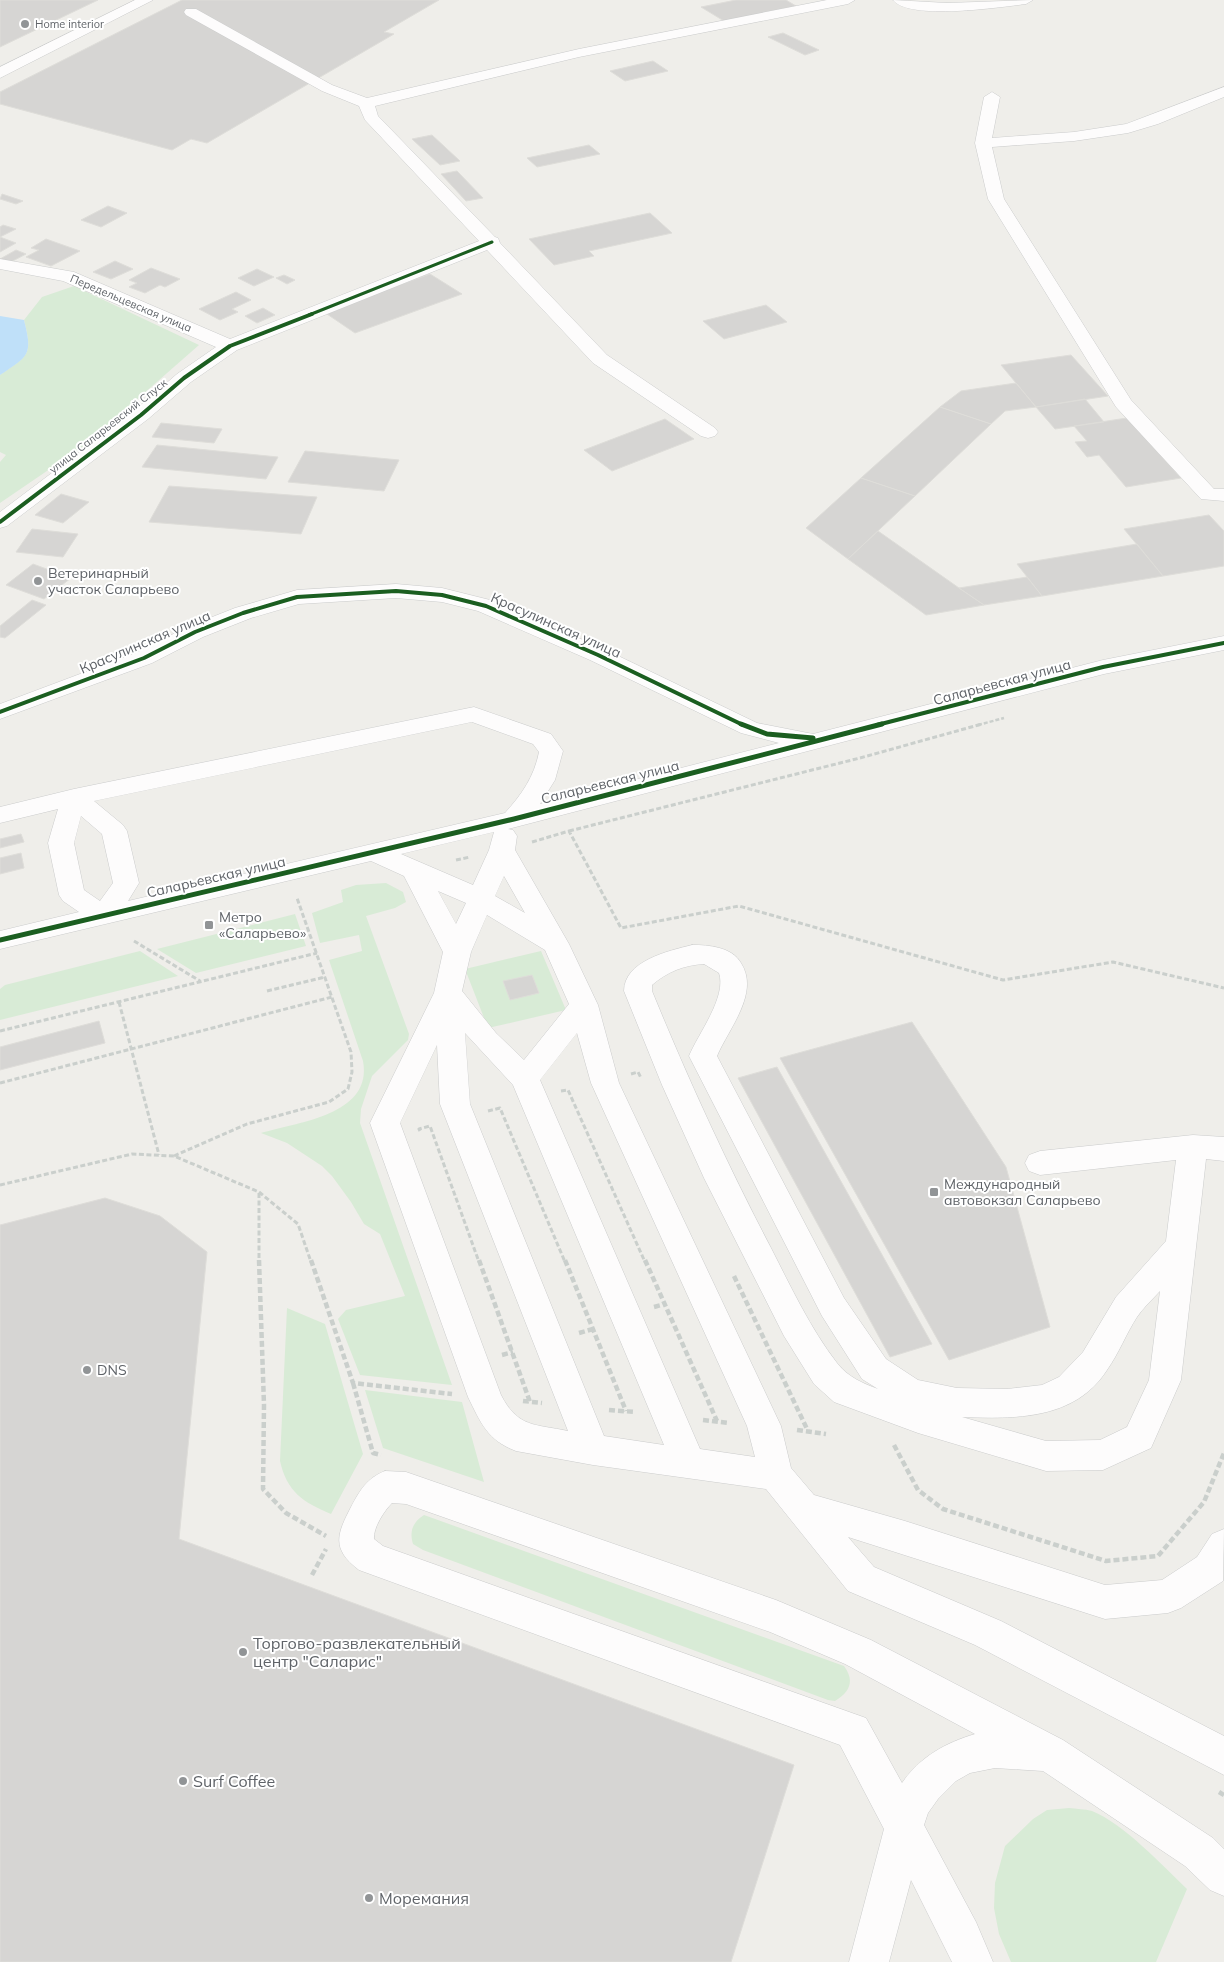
<svg xmlns="http://www.w3.org/2000/svg" width="1224" height="1962" viewBox="0 0 1224 1962" font-family="Mulish,sans-serif">
<rect width="100%" height="100%" fill="#efeeea"/>
<!-- green -->
<path fill="#d8ebd6" d="M74,286L199,345L85,445L0,503V462L6,455L0,452V375C29,355 33,355 24,320L42,297Z
M386,883L403,892L406,902L395,908L366,916L409,1034L408,1040L372,1076L361,1109L360,1123L452,1385L360,1375L338,1319L346,1310L405,1296L380,1234L364,1224L351,1202L332,1176L322,1166L287,1143L261,1133C298,1122 373,1115 363,1061L329,960L362,951L359,935L320,943L312,913L343,902L341,890L356,885Z
M295,914L306,946L196,973L157,949Z
M140,951L178,976L0,1020V989L5,985Z
M541,951L566,1010L488,1028L465,969Z
M287,1308L325,1324L363,1454L331,1514C303,1502 287,1492 280,1461Z
M365,1390L462,1402L484,1482L383,1448Z
M424,1515L844,1666C855,1681 850,1692 835,1701L828,1700L423,1550L413,1544C409,1531 413,1522 424,1515Z
M1069,1808C1076,1809 1085,1809 1092,1811C1124,1824 1162,1865 1187,1889L1156,1962H1011L999,1934L994,1908L995,1883L1005,1846L1033,1819L1047,1810Z"/>
<!-- water -->
<path fill="#bfe0f9" d="M0,316L24,320C33,355 29,356 0,375Z"/>
<!-- building -->
<path fill="#d6d5d3" stroke="#deddd9" d="M0,0H98L0,47Z
M182,0H439L384,32L394,34L207,143L191,139L172,150L0,104V92Z
M736,0H786L796,6L724,21L701,7Z
M783,33L819,50L805,55L768,37Z
M653,61L668,71L625,81L610,71Z
M432,135L460,161L440,165L412,139Z
M589,145L600,154L537,167L527,158Z
M457,171L483,198L466,201L441,174Z
M2,194L23,201L16,204L0,199Z
M108,206L127,213L101,227L81,220Z
M650,213L672,233L589,251L594,256L554,265L529,239Z
M3,225L16,229L0,237L16,243L0,252V227Z
M46,239L80,251L51,266L26,257L39,250L31,248Z
M16,250L26,254L9,263L0,259Z
M115,261L133,269L111,279L93,272Z
M151,268L180,279L165,287L160,285L145,293L129,287L137,283L129,280Z
M257,269L274,277L254,286L238,278Z
M430,274L462,294L355,333L324,312Z
M284,275L295,280L287,284L276,278Z
M236,292L251,300L232,309L238,312L220,320L199,309Z
M766,305L787,322L724,339L703,321Z
M263,308L275,315L257,323L245,316Z
M1071,355L1108,396L1036,407L1001,365Z
M1016,383L1036,407L1005,411L991,424L940,407L961,391Z
M1085,399L1104,422L1055,429L1036,407Z
M940,407L991,424L915,496L861,478Z
M1127,418L1181,478L1126,487L1099,455L1087,457L1075,442L1087,441L1074,426Z
M665,419L694,439L612,471L584,450Z
M161,423L222,429L214,443L152,437Z
M157,445L278,457L266,479L142,467Z
M305,451L399,460L384,491L288,482Z
M861,478L915,496L848,559L806,528Z
M169,486L317,497L301,534L149,522Z
M61,494L89,502L63,523L35,515Z
M1209,515L1224,531V566L1163,576L1124,529Z
M32,529L78,534L63,557L16,552Z
M878,531L959,588L984,605L926,615L848,559Z
M1137,544L1163,576L1042,596L1017,564Z
M33,564L71,578L44,599L6,585Z
M1027,577L1042,596L984,605L959,588Z
M32,600L46,605L5,638L0,637V626Z
M21,834L24,842L0,848V839Z
M21,853L24,868L0,874V858Z
M532,975L539,993L510,1000L503,981Z
M99,1021L105,1043L0,1070V1047Z
M912,1022L1006,1167L1050,1327L949,1360L780,1058Z
M777,1067L932,1344L890,1357L738,1078Z
M105,1198L160,1216L207,1252L179,1539L794,1765L731,1962H0V1225Z"/>
<g fill="none" stroke-linecap="round" stroke-linejoin="round">
<defs>
<path id="minor" d="M135,0H153L0,78V67Z
M827,0H855L848,4L579,57L375,106L378,116L495,237L498,238L500,243L607,355L715,428L718,432L715,436L708,438L701,436L593,363L487,250L237,350L191,382L148,419L7,526L0,528V512L134,411L177,374L216,347L63,281L0,269V259L74,272L230,339L479,241L365,120L359,106L322,91L186,15L184,12L186,9H196L332,85L367,98L579,49Z
M893,0L947,3L1033,0L1026,4C1001,7 909,21 893,0Z
M1224,87V97L1158,124L1128,133L1074,141L992,147L1004,199L1131,400L1214,489H1224V501L1201,499L1116,407L988,199L975,143L984,97L992,92L1000,97L992,138L1074,132L1126,124Z
M396,584L442,588L494,601L606,650L757,723L813,734L1103,660L1224,636V650L1104,674L508,829L513,830L517,836L515,850L569,944L598,1005L619,1083L781,1426L791,1468L814,1495L905,1521L1105,1585L1162,1580L1197,1557L1212,1534L1224,1529L1223,1581L1181,1608L1168,1613L1105,1619L848,1537L874,1567L1001,1621L1224,1736V1775L975,1645L848,1591L766,1489L593,1465L516,1451C487,1440 481,1423 468,1397L370,1123L434,993L443,952L404,876L371,861L0,949V931L79,912L63,901L59,895L48,843L58,809L0,823V807L74,789L474,707L551,734L563,751L555,780L540,804L779,743L741,733L590,660L478,611L442,602L396,598L299,604L251,618L203,637L152,663L0,719V704L136,653L187,627L235,608L297,590ZM472,722L533,744L539,752C534,777 522,794 505,813L128,901L139,883L127,831L123,825L94,801ZM81,816L102,834L113,883L100,901L84,890L74,843ZM494,832L489,850L473,885L401,854ZM504,876L525,913L495,896ZM438,891L466,903L456,924ZM487,915L545,950L569,1004L524,1060L496,1033L462,991L471,952ZM465,1033L513,1085L664,1445L604,1436L470,1104ZM577,1033L591,1083L747,1426L755,1457L700,1449L540,1080ZM437,1045L440,1104L568,1431C535,1424 518,1428 501,1395L400,1123Z
M692,945C709,945 732,947 741,963C760,993 729,1028 717,1056L844,1298L886,1359L918,1380L957,1388L1007,1389L1042,1385L1059,1377L1083,1352L1116,1297L1166,1241L1176,1160L1040,1175L1029,1171L1025,1163L1029,1155L1040,1151L1193,1135L1224,1137V1161L1206,1159L1181,1380L1151,1448L1103,1470L1046,1471L918,1433L834,1402L814,1384L784,1336L704,1178L662,1085L624,991C624,961 668,951 692,945ZM704,964L719,973C727,997 698,1034 689,1056L822,1316L862,1379L878,1389C862,1383 848,1377 837,1363C810,1328 791,1287 771,1248C727,1164 688,1079 652,991V985C667,972 684,965 704,964ZM1160,1291L1149,1380L1127,1427L1100,1440L1046,1441L962,1417C1015,1419 1075,1420 1107,1370C1119,1353 1126,1334 1137,1317C1143,1308 1152,1300 1160,1291Z
M385,1471L406,1472L776,1600L871,1640L1063,1740L1213,1838L1224,1849V1896L1210,1890L1185,1866L1043,1771L995,1768L970,1773L956,1781L938,1799L928,1813L924,1825L976,1922L993,1962H952L911,1880L889,1962H849L884,1829L840,1745L359,1570C331,1549 337,1534 351,1507C360,1490 367,1478 385,1471ZM392,1503L406,1504L770,1632L845,1664L975,1734C945,1743 920,1757 902,1783L866,1718L383,1546L374,1539C373,1528 384,1511 392,1503Z"/>
</defs>
<!-- minor casing -->
<use href="#minor" stroke="#cbcccc" stroke-width="1"/>
<!-- path-far2 -->
<path stroke="#cacfcc" stroke-width="2.5" stroke-dasharray="4 2" stroke-linecap="butt" d="M978,725L1004,718"/>
<!-- path-far1 -->
<path stroke="#cacfcc" stroke-width="3" stroke-dasharray="5 2.5" stroke-linecap="butt" d="M569,831L860,758L982,724
M532,842L569,831L621,928L739,906L1003,980L1113,962L1224,988
M456,860L470,857
M134,941L200,981
M267,991L325,977
M119,1002L159,1155
M0,1031L317,953
M631,1074L638,1072L641,1078
M0,1083L332,997
M561,1091L568,1090L645,1262
M488,1111L500,1108L565,1262
M420,1131L419,1129L430,1126L479,1262
M174,1156L247,1124L329,1102L348,1089L352,1072L351,1052L297,898
M0,1185L132,1154L174,1156L259,1192L298,1224L311,1262
M259,1193V1262"/>
<!-- path -->
<path stroke="#cacfcc" stroke-width="4.5" stroke-dasharray="6 3" stroke-linecap="butt" d="M259,1260L264,1405L263,1489L286,1513L326,1536
M311,1260L353,1383L452,1394
M479,1260L530,1402
M565,1260L626,1411
M645,1260L717,1421
M734,1276L808,1431
M654,1307L665,1304
M579,1333L593,1329
M502,1355L513,1352
M353,1383L373,1453L381,1455
M523,1401L542,1403
M609,1410L635,1412
M703,1420L729,1423
M797,1430L826,1434
M894,1445L918,1490L943,1509L1106,1561L1158,1556L1204,1502L1224,1453
M312,1575L326,1549
M1219,1792L1224,1795"/>
<!-- minor -->
<use href="#minor" fill="#fdfcfc" fill-rule="evenodd"/>
<defs>
<path id="cycleway-far2" d="M309,315L492,242"/>
<path id="cycleway-far1" d="M0,522L141,415L184,378L230,346L312,314
M0,712L144,658L195,632L243,613L297,597L396,591L442,595L486,606L598,655L743,725
M877,725L1103,667L1224,643"/>
<path id="cycleway" d="M741,724L767,734L813,738
M0,940L514,819L882,724"/>
</defs>
<!-- cycleway-far2 casing -->
<use href="#cycleway-far2" stroke="#fff" stroke-width="5"/>
<!-- cycleway-far1 casing -->
<use href="#cycleway-far1" stroke="#fff" stroke-width="6"/>
<!-- cycleway casing -->
<use href="#cycleway" stroke="#fff" stroke-width="8"/>
<!-- cycleway-far2 -->
<use href="#cycleway-far2" stroke="#1b5e20" stroke-width="3"/>
<!-- cycleway-far1 -->
<use href="#cycleway-far1" stroke="#1b5e20" stroke-width="4"/>
<!-- cycleway -->
<use href="#cycleway" stroke="#1b5e20" stroke-width="5"/>
</g>
<!-- markers -->
<g fill="#919496" stroke="#fff" stroke-width="2">
<circle cx="25" cy="24" r="5"/>
<circle cx="38" cy="581" r="5"/>
<rect x="204" y="920" width="10" height="10" rx="2.5"/>
<rect x="929" y="1187" width="10" height="10" rx="2.5"/>
<circle cx="87" cy="1370" r="5"/>
<circle cx="243" cy="1652" r="5"/>
<circle cx="183" cy="1781" r="5"/>
<circle cx="369" cy="1898" r="5"/>
</g>
<g text-anchor="middle" dominant-baseline="central" stroke-width="4" stroke-linejoin="round" paint-order="stroke">
<!-- far-poi labels -->
<g font-size="11" fill="#5f6368" stroke="#fff" text-anchor="start">
<text x="35" y="24">Home interior</text>
</g>
<!-- far-street labels -->
<g font-size="11" fill="#5f6368" stroke="#fff">
<text transform="translate(131 303) rotate(23)">Передельцевская улица</text>
<text transform="translate(108 426) rotate(-38)">улица Саларьевский Спуск</text>
</g>
<!-- poi labels -->
<g font-size="14" fill="#5f6368" stroke="#fff" text-anchor="start">
<text x="48" y="573">Ветеринарный<tspan x="48" dy="16">участок Саларьево</tspan></text>
<text x="219" y="917">Метро<tspan x="219" dy="16">«Саларьево»</tspan></text>
<text x="944" y="1184">Международный<tspan x="944" dy="16">автовокзал Саларьево</tspan></text>
<text x="97" y="1370">DNS</text>
</g>
<!-- street labels -->
<g font-size="14" fill="#5f6368" stroke="#fff">
<text transform="translate(556 625) rotate(24)">Красулинская улица</text>
<text transform="translate(145 642) rotate(-23)">Красулинская улица</text>
<text transform="translate(1002 682) rotate(-15)">Саларьевская улица</text>
<text transform="translate(610 782) rotate(-14)">Саларьевская улица</text>
<text transform="translate(216 877) rotate(-13)">Саларьевская улица</text>
</g>
<!-- near-poi labels -->
<g font-size="16" fill="#5f6368" stroke="#fff" text-anchor="start">
<text x="253" y="1643">Торгово-развлекательный<tspan x="253" dy="18">центр "Саларис"</tspan></text>
<text x="193" y="1781">Surf Coffee</text>
<text x="379" y="1898">Моремания</text>
</g>
</g>
</svg>
